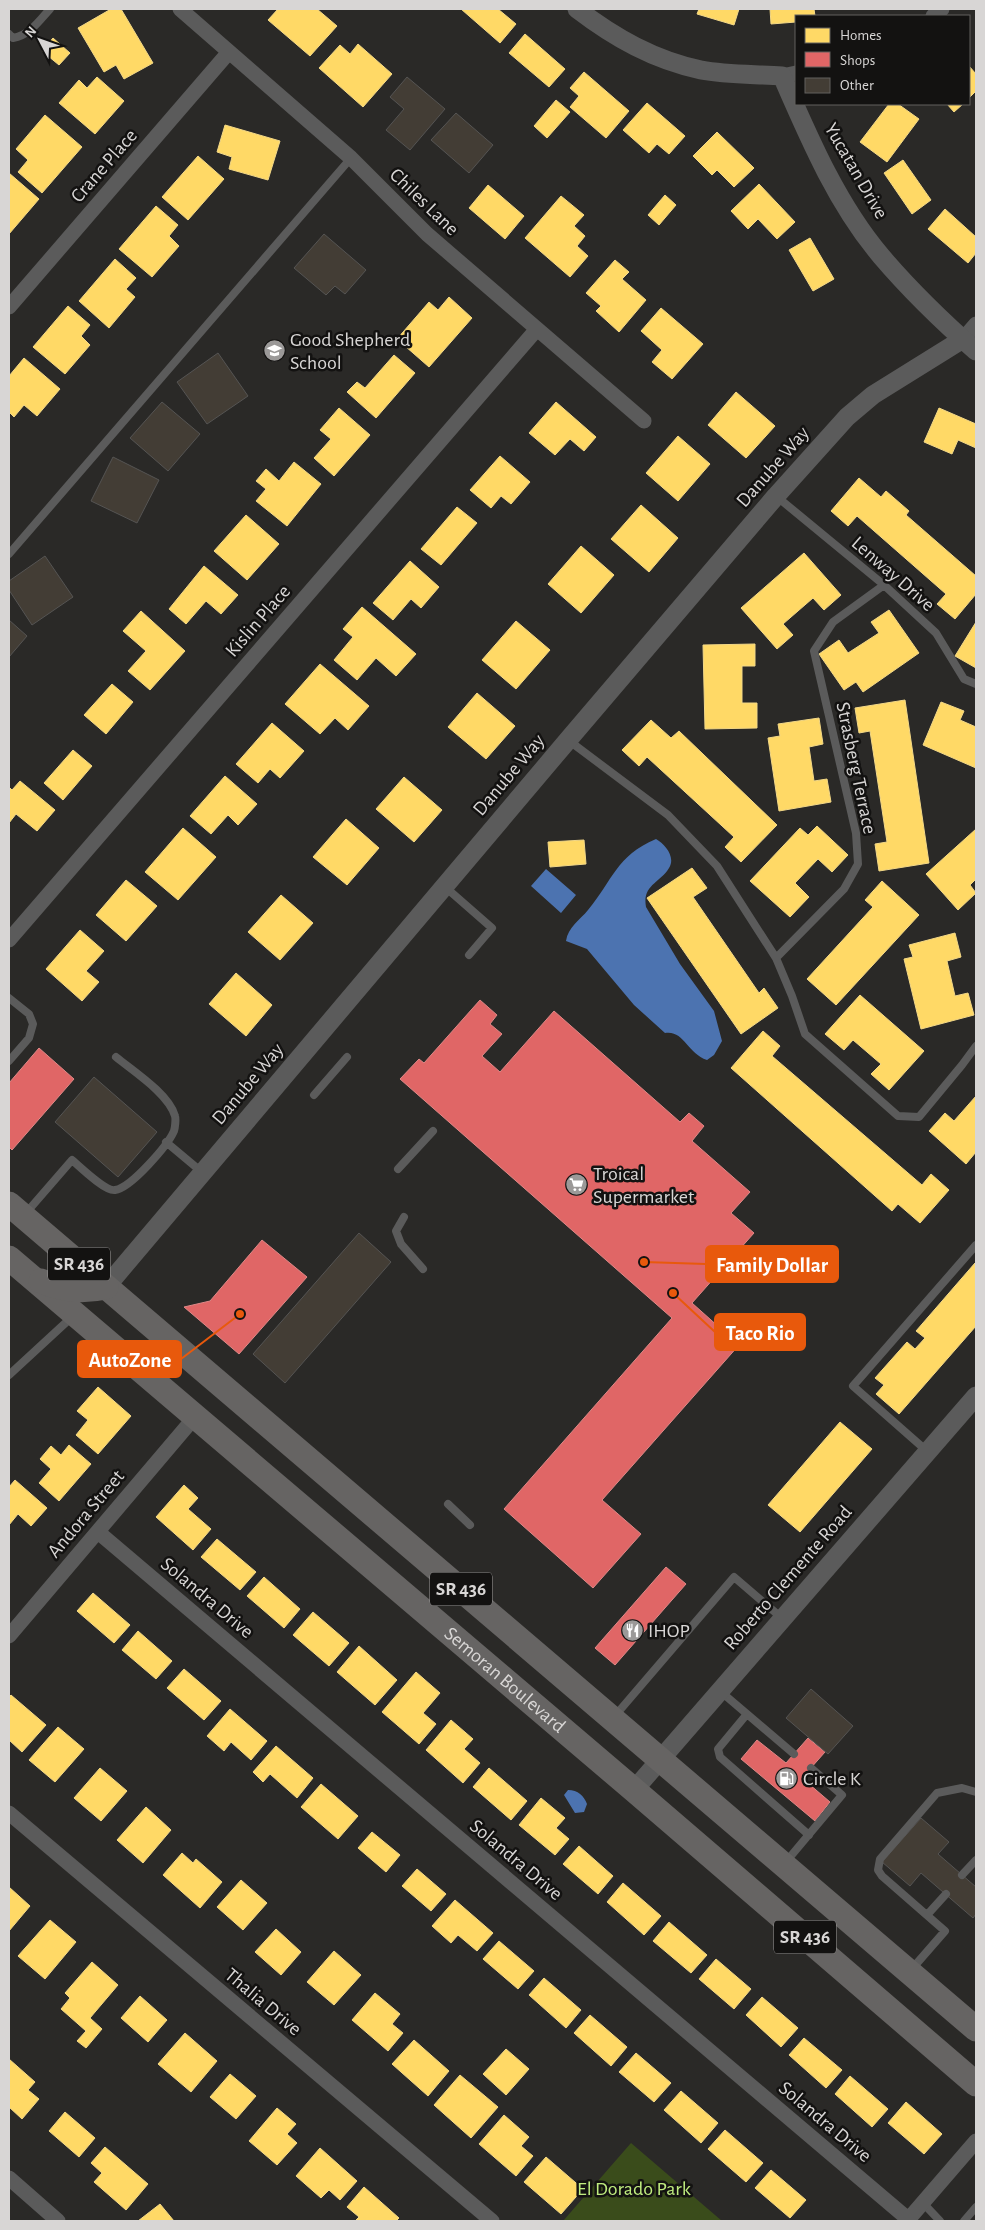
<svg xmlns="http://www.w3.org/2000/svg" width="985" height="2230" viewBox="0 0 985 2230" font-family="'Alegreya Sans',sans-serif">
<rect width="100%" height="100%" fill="#2a2927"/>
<!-- green -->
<path fill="#3a4c1b" d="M631,2143L722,2221H563Z"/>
<!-- water -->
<path fill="#4c73b0" d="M656,839C665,844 676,857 669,868C660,883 642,885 646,907L680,964L714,1011L722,1041L714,1055L707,1060C687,1053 684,1030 665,1033L634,1005L587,949L566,941C568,927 580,920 588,910C613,880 616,856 656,839Z
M546,869L576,895L561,913L531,886Z
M568,1790C578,1790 584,1796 587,1804L584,1812L575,1813L564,1795Z"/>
<!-- homes -->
<path fill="#ffd966" stroke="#f3d887" d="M111,9H121L153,63L124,79L116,65L104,72L78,28Z
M278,9H317L337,26L310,56L268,20Z
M461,9H498L516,24L500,43Z
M699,9H739L734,25L697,14Z
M770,9H814L815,16H796V22L771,24Z
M525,34L565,69L549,87L509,53Z
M53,38L70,53L59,65L42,51Z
M358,44L392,74L363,107L319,68L340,45L350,54Z
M969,66L976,74V91L969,98Z
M584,72L629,111L606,138L570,107L579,96L570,88Z
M97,77L124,101L95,134L59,103L79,80L87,88Z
M556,100L570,112L547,138L534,126Z
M647,103L685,136L669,154L657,144L649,153L623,130Z
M889,104H898L919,119L887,162L860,142Z
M947,104H963L954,112Z
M45,115L82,147L42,193L18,172L28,160L16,149Z
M225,125L280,141L268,180L229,169L232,157L217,152Z
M717,132L754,168L734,187L717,170L712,175L693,156Z
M198,156L224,179L188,220L162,197Z
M903,160L931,200L912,214L884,173Z
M9,173L39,199L9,234Z
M759,184L795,222L777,239L758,219L748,229L731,211Z
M488,185L524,216L505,239L469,208Z
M665,195L676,205L659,225L648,215Z
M561,196L584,215L574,226L585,236L577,246L588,256L570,277L525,238Z
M156,206L178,225L169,236L179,246L152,277L119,249Z
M945,209L976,237V253L968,263L928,229Z
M810,238L834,279L813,291L789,250Z
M115,259L136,278L126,289L135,297L109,328L79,301Z
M615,260L629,272L622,279L646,300L619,332L596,311L601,306L586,293Z
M449,297L472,318L429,367L397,339L429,302L438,310Z
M68,306L90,325L81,336L90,345L65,374L33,347Z
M661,308L703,344L672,379L652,362L662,350L641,331Z
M394,355L415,373L376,418L347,392L357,382L365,388Z
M24,358L60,389L37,416L24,405L14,417L9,412V376Z
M736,392L775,426L746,458L708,425Z
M556,402L596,437L584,451L570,439L555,455L529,433Z
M339,408L370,435L334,476L314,458L331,439L320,430Z
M939,408L976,424V448L958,440L952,454L924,442Z
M678,436L710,464L678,501L646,473Z
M500,456L530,482L511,504L501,496L491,508L470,490Z
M294,462L321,484L287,526L256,501L266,489L256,481L266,469L279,481Z
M859,478L881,497L886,491L909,511L906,515L976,576V594L955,619L937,604L946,594L857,516L848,526L831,511Z
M641,505L678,538L649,572L611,539Z
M457,507L477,523L441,565L421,549Z
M246,515L279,544L247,580L214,551Z
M581,546L614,575L581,613L548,584Z
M804,553L841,595L824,610L813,598L783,624L793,635L777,649L741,608Z
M410,561L439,587L421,608L411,599L393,620L373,603Z
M204,566L238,595L221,614L206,601L186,624L169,609Z
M362,607L416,654L396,676L376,658L357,680L334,660L353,637L343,629Z
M889,610L919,653L863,692L856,682L844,690L819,654L839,640L848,653L879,633L871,622Z
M141,611L185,651L150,690L128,671L146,651L123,631Z
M516,621L550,650L516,689L482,660Z
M976,622V668L955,656Z
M755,644V666H742V703H757V728L705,729L703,645Z
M320,664L369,706L348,730L335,718L320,734L285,704Z
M112,684L133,702L106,734L84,715Z
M477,693L515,726L486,759L448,727Z
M905,700L929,863L879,871L875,844L887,842L870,731L859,733L855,708Z
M941,702L964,711L960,720L976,727V768L923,745Z
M819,718L823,744L809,747L814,781L827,779L831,802L779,811L768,738L780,736L778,724Z
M651,720L671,738L679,731L777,825L741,862L725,847L734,837L647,757L639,766L622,750Z
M272,723L304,751L280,778L270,769L258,783L236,764Z
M73,750L92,766L63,800L44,783Z
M225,776L257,804L238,825L228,815L211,834L190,816Z
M404,777L442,810L414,842L376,809Z
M20,781L55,810L37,831L16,814L9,823V787L12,790Z
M346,819L379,848L347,885L313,857Z
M817,826L848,855L832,872L818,859L795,883L809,897L790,917L750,881L800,828L808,835Z
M183,828L216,857L178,900L145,872Z
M976,829V879L970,885L976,893L958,910L926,874Z
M584,840L586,864L550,867L548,842Z
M692,868L707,888L693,897L759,993L764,988L778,1008L741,1034L647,898Z
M126,880L157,906L126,941L96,915Z
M882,881L919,915L836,1005L807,979L873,907L865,900Z
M281,895L313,923L280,960L248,932Z
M80,930L104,951L86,971L99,982L82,1001L46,969Z
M955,933L961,957L947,961L955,996L968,993L974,1015L921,1029L904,959L913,957L909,945Z
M236,973L272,1005L246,1036L209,1004Z
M860,995L924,1051L889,1090L871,1074L881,1064L853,1040L844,1050L825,1034Z
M763,1031L780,1046L772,1056L922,1185L931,1174L949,1190L920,1223L898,1204L892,1211L731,1068Z
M976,1096V1152L966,1164L929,1131L945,1113L954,1121Z
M975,1263L976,1326L899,1414L876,1394L884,1385L875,1378L907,1342L915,1349L925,1338L916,1331Z
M98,1387L131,1416L98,1454L76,1435L88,1420L77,1411Z
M840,1422L872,1449L800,1532L768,1505Z
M69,1445L91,1464L59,1501L39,1483L51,1469L40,1459L51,1446L61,1455Z
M15,1480L47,1508L31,1526L18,1514L9,1525V1487Z
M184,1485L198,1498L188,1509L211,1529L193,1550L156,1517Z
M217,1539L256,1572L240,1590L201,1557Z
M264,1577L300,1609L284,1628L247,1596Z
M93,1593L130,1625L114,1643L77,1611Z
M313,1612L349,1643L329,1666L293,1635Z
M138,1631L172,1661L156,1679L122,1650Z
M359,1646L397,1680L375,1705L337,1672Z
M184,1669L221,1701L204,1720L167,1688Z
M416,1672L440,1693L423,1713L436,1724L419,1744L382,1712Z
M11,1695L46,1725L22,1752L9,1740V1697Z
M230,1709L267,1741L251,1760L231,1742L224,1751L207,1736Z
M451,1720L473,1739L464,1749L480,1763L463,1783L426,1750Z
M58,1727L84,1749L55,1782L29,1760Z
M276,1746L313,1778L297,1798L270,1774L263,1782L253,1772Z
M100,1768L127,1791L101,1821L74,1798Z
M489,1768L527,1801L511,1820L473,1787Z
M321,1784L358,1816L338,1839L301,1807Z
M541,1798L565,1818L556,1828L569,1839L555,1855L519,1825Z
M146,1807L171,1830L143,1863L117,1840Z
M372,1832L400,1855L386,1872L358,1848Z
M579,1846L613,1876L598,1894L563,1864Z
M182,1853L193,1863L196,1859L222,1882L200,1908L163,1875Z
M417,1869L446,1894L431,1911L402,1886Z
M241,1880L267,1903L243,1930L217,1907Z
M623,1883L661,1916L644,1935L607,1902Z
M9,1887L30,1906L9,1931Z
M455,1900L493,1933L477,1951L458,1935L451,1943L432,1926Z
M50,1920L76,1942L45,1979L18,1956Z
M669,1922L707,1955L691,1973L653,1941Z
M276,1929L301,1952L281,1975L255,1952Z
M499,1941L534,1971L518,1989L483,1959Z
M334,1951L361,1975L334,2005L307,1982Z
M716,1959L751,1989L734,2009L699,1979Z
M92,1962L118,1985L90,2018L102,2029L86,2048L77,2041L86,2031L61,2009L70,1998L65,1993Z
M544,1978L581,2010L566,2028L529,1995Z
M375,1993L400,2014L392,2024L403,2033L388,2051L352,2020Z
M140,1996L167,2020L148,2042L121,2018Z
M762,1997L798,2028L781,2047L746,2015Z
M590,2015L627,2047L611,2066L574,2033Z
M185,2033L217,2061L191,2092L158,2064Z
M804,2038L842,2070L826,2088L789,2055Z
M414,2040L449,2071L428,2096L392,2064Z
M506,2049L529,2069L506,2095L483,2074Z
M636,2053L671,2083L654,2102L619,2072Z
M9,2059L35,2082L28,2090L39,2099L22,2119L9,2107Z
M230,2074L256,2096L236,2119L210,2097Z
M460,2075L498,2107L471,2138L434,2105Z
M850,2076L888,2109L872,2127L835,2094Z
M681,2091L718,2123L701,2143L664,2110Z
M906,2102L942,2134L924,2154L888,2123Z
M277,2108L296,2124L287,2134L297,2143L277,2165L249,2141Z
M65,2112L95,2138L79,2157L49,2131Z
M504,2115L529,2137L521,2146L533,2156L516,2176L479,2144Z
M725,2130L763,2163L746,2182L708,2149Z
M105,2147L148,2184L126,2210L94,2182L102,2173L91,2163Z
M320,2148L357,2181L340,2200L329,2190L321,2198L296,2176Z
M546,2157L583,2189L561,2214L524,2182Z
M771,2170L806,2200L790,2218L755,2188Z
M364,2187L399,2218L396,2221H355L359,2217L347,2207Z
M160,2204L174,2221H138Z"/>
<!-- shops -->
<path fill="#e06666" stroke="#de8887" d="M480,1000L497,1015L490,1024L502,1034L482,1056L500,1072L554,1011L680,1122L689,1113L704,1126L692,1141L750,1192L731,1213L754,1233L692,1303L739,1345L602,1500L641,1534L593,1588L504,1509L672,1318L400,1079L419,1059L424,1063Z
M39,1048L74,1079L12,1150L9,1147V1083Z
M262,1240L307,1277L239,1354L184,1307L210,1301Z
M666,1567L686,1584L615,1665L595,1648Z
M808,1738L825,1752L802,1778L830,1802L815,1821L741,1759L757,1740L786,1763Z"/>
<!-- building -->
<path fill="#433d35" stroke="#555453" d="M407,77L445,109L410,150L386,130L404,109L390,97Z
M456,113L493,145L469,173L431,140Z
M324,234L366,270L345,294L335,286L326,295L294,268Z
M218,353L248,396L207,424L177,382Z
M162,402L200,434L168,471L130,438Z
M113,457L159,480L137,523L91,501Z
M45,556L73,597L32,625L9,590V581Z
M9,620L27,636L9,657Z
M94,1077L157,1132L118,1177L55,1122Z
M359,1233L391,1262L285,1383L253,1354Z
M811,1689L853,1726L828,1754L786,1718Z
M921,1818L949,1842L938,1854L976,1887V1914L973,1918L921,1873L910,1886L882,1862Z"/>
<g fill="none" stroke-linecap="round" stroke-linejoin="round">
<!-- service -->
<path stroke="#5b5b5b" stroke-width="8" d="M9,34L13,38C30,35 39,21 50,9
M776,496L884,585L936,633L964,679L976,684
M9,554L351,158
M568,740L668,815L717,866L776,958L792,996L805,1034L898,1116L919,1117L962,1065L976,1046
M444,886L492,928L469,955
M776,958L844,889L858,864L856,833L814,651L833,622L884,585
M9,998L29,1014L33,1024L29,1038L9,1061
M314,1095L347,1057
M166,1142L203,1173
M398,1169L433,1131
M26,1213L72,1160C80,1167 106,1192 115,1190C131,1188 168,1145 174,1131C175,1128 176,1119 175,1116C169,1094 133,1071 116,1057
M404,1217L396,1231L401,1244L423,1269
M9,1375L73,1316
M928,1452L853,1386L976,1245
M448,1504L470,1525
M720,1691L794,1754
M747,1714L718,1749L720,1757L809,1835
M614,1717L734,1577L783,1619
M785,1863L842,1795L811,1768
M962,1875L976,1860
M927,1915L946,1894
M911,1970L945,1931L882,1876L878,1870L880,1859L937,1793L962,1788L976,1792
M923,2203L940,2221
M964,2221L976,2207"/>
<!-- minor -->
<path stroke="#5b5b5b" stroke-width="15" d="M180,9L351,158L427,234L644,421
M933,16L942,9
M782,76L796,73
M9,307L229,52
M963,339L976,324
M9,940L537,329
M98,1532L908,2219
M9,1636L194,1418
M9,1813L492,2221
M9,2178L58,2221
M907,2221L976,2141"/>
<!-- tertiary -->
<path stroke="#5b5b5b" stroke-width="19" d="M577,9C615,38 654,60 701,70C727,75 756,74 782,76C809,138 837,204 881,256C910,290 943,322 976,351
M106,1287L568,740L776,496L847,417L873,395L963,339
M634,1790L976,1396"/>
<!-- primary -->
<g stroke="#666463" stroke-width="25">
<path d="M9,1204L976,2029"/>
<path id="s1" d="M9,1258L634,1790L976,2084"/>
<path d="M41,1281C63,1290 82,1292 106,1287"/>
</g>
</g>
<!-- icons -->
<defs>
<symbol id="school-disc" viewBox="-11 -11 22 22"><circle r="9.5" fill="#9b9998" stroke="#131211"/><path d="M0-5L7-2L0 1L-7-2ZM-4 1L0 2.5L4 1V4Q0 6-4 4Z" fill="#fff"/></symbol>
<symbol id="supermarket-disc" viewBox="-11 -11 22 22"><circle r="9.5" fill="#9b9998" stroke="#131211"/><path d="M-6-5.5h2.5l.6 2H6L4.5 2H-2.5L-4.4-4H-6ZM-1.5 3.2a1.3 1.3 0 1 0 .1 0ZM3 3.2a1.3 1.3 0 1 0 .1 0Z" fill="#fff"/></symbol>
<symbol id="restaurant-disc" viewBox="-11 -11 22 22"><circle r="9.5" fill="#9b9998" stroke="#131211"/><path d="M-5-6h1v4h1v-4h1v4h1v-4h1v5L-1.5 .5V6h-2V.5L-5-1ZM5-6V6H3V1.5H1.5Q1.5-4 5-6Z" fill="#fff"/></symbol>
<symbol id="fuel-disc" viewBox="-11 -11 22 22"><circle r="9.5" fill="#9b9998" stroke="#131211"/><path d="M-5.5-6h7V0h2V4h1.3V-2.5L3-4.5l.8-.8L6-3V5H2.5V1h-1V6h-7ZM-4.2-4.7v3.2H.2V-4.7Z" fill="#fff"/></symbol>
</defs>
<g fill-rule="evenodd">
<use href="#school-disc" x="262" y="338" width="25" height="25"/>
<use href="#supermarket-disc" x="564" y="1172" width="25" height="25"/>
<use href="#restaurant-disc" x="620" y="1618" width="25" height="25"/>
<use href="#fuel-disc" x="774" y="1766" width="25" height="25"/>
</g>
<g text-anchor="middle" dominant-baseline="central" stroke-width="5" stroke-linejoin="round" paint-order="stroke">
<!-- shield labels -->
<g fill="#131211" stroke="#9d9b9a" stroke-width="1">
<rect x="48" y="1247.5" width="62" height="33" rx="4"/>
<rect x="430" y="1572.5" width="62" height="33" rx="4"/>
<rect x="774" y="1920.5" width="62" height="33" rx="4"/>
</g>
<g font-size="19" font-weight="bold" fill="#d8d6d5">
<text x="79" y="1264">SR 436</text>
<text x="461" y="1589">SR 436</text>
<text x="805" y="1937">SR 436</text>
</g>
<!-- street labels -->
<g font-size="20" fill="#d8d6d5" stroke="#131211">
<text transform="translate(104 166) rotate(-49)">Crane Place</text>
<text transform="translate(856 171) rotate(60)">Yucatan Drive</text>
<text transform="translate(424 202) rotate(44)">Chiles Lane</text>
<text transform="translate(773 467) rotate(-49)">Danube Way</text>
<text transform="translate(893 574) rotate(41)">Lenway Drive</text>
<text transform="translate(258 621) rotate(-49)">Kislin Place</text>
<text transform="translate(856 768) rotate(78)">Strasberg Terrace</text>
<text transform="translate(509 775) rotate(-50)">Danube Way</text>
<text transform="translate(248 1084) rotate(-50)">Danube Way</text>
<text transform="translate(86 1514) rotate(-50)">Andora Street</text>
<text transform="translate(788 1578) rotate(-49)">Roberto Clemente Road</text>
<text transform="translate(207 1598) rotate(40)">Solandra Drive</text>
<text stroke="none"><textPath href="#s1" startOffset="651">Semoran Boulevard</textPath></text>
<text transform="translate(516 1860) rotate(40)">Solandra Drive</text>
<text transform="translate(263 2002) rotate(40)">Thalia Drive</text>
<text transform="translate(825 2122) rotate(40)">Solandra Drive</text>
</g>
<!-- poi labels -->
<g font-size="20" fill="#d8d6d5" stroke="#131211" text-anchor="start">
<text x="290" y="340">Good Shepherd<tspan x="290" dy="23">School</tspan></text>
<text x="593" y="1174">Troical<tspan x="593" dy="23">Supermarket</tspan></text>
<text x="648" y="1631">IHOP</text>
<text x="803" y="1779">Circle K</text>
</g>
<!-- park labels -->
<g font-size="20" fill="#bfec7f" stroke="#131211">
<text x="634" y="2189">El Dorado Park</text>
</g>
</g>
<!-- callouts -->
<path fill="none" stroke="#e8590c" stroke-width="2" d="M644 1262L706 1264M673 1293L715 1332M240 1314L181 1359"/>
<g fill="#e8590c" stroke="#131211" stroke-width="2">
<circle cx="644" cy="1262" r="5"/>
<circle cx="673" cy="1293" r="5"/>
<circle cx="240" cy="1314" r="5"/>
</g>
<g fill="#e8590c" stroke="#e8590c" stroke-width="2">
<rect x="706" y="1246" width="132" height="36" rx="5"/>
<rect x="715" y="1314" width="90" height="36" rx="5"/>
<rect x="78" y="1341" width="103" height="36" rx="5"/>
</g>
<g font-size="21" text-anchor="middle" font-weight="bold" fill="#fff">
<text x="772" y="1272">Family Dollar</text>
<text x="760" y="1340">Taco Rio</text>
<text x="130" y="1367">AutoZone</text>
</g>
<!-- border -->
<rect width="985" height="2230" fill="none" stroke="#d8d6d5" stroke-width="20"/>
<!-- legend -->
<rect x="795" y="15" width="175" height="90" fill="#131211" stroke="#62605f"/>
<rect x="805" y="28" width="25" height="15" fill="#ffd966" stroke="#62605f"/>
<text x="840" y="40" font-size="15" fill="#d8d6d5">Homes</text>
<rect x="805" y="52" width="25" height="15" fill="#e06666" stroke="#62605f"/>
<text x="840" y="65" font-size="15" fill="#d8d6d5">Shops</text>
<rect x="805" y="78" width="25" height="15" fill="#433d35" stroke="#62605f"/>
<text x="840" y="90" font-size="15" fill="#d8d6d5">Other</text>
<!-- north arrow -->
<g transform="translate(40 40) rotate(311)" stroke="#131211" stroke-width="4" paint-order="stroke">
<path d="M0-4L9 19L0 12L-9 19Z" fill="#d8d6d5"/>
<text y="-8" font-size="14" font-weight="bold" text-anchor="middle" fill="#d8d6d5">N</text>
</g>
</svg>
